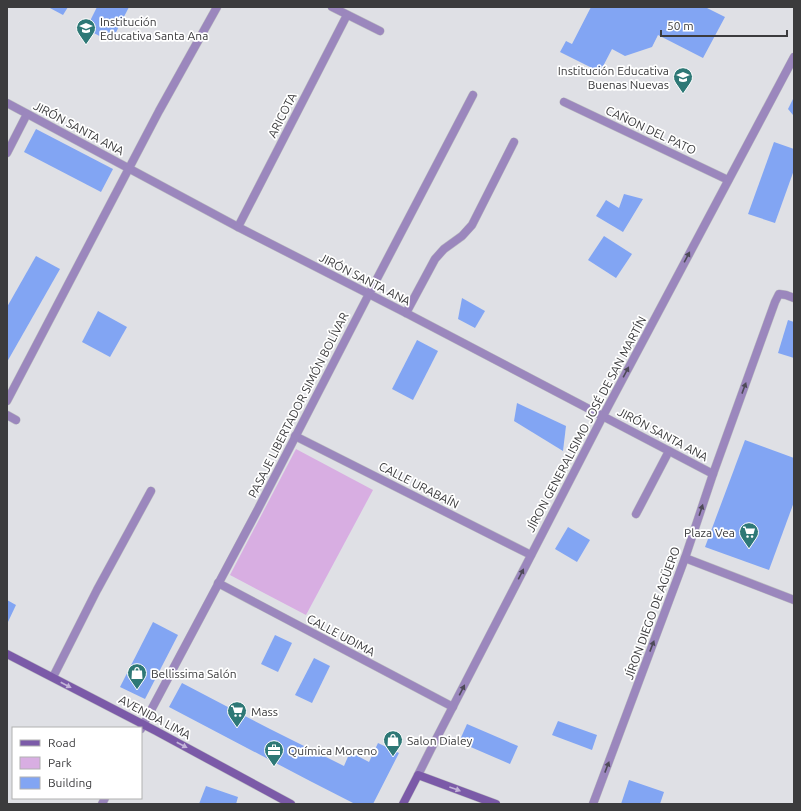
<svg xmlns="http://www.w3.org/2000/svg" width="801" height="811" viewBox="0 0 801 811" font-family="Ubuntu,sans-serif">
	<rect width="100%" height="100%" fill="#dfe0e5"/>
	<path fill="#d8aee2" d="M296,449L373,490L306,615L230,575Z"/>
	<g fill="#82a5f3">
		<path d="M48,7H68L63,15Z"/>
		<path d="M97,7H129L111,42L86,29Z"/>
		<path d="M591,7H705L725,17L703,58L658,35L652,47L625,56L612,49L600,72L560,52L566,41L572,44Z"/>
		<path d="M794,97V114L793,115L788,109Z"/>
		<path d="M36,129L113,169L101,192L24,152Z"/>
		<path d="M774,142L794,149V170L775,223L748,214Z"/>
		<path d="M624,194L643,199L623,232L596,216L606,200L619,208Z"/>
		<path d="M604,236L632,254L616,278L588,260Z"/>
		<path d="M36,256L60,269L7,362V307Z"/>
		<path d="M462,298L485,311L475,328L458,319Z"/>
		<path d="M98,311L127,327L110,357L82,342Z"/>
		<path d="M788,320L794,322V358L778,353Z"/>
		<path d="M417,340L438,351L413,400L392,389Z"/>
		<path d="M517,403L566,426L563,451L514,421Z"/>
		<path d="M745,440L794,458V502L769,570L705,547Z"/>
		<path d="M568,527L590,540L577,562L555,549Z"/>
		<path d="M7,600L16,605L7,624Z"/>
		<path d="M153,622L178,635L145,699L120,687Z"/>
		<path d="M275,635L292,643L278,672L261,664Z"/>
		<path d="M314,658L330,666L312,703L295,695Z"/>
		<path d="M182,683L270,729L344,766L350,752L369,762L378,743L399,753L373,804H355L310,781L169,707Z"/>
		<path d="M558,721L597,735L592,750L552,735Z"/>
		<path d="M467,724L518,746L510,764L459,742Z"/>
		<path d="M629,780L664,792L660,804H621Z"/>
		<path d="M206,786L238,797L236,804H199Z"/>
	</g>
	<g fill="none" stroke-linecap="round" stroke-linejoin="round">
		<defs>
			<g id="lane">
				<path d="M406,313L435,259L444,249L462,236L472,225L514,142"/>
				<path d="M7,415L16,420"/>
				<path d="M636,514L669,451"/>
				<path d="M53,677L97,590L151,491"/>
			</g>
			<g id="street">
				<path d="M332,7L380,31"/>
				<path d="M564,102L728,180"/>
				<path d="M7,103L238,227L406,313L713,474"/>
				<path d="M7,153L27,114"/>
				<path d="M238,227L347,15"/>
				<path d="M7,401L159,111L217,7"/>
				<path d="M295,436L531,555"/>
				<path d="M685,558L794,600"/>
				<path d="M218,583L453,707"/>
				<path d="M141,729L257,511L369,294L473,95"/>
				<path d="M418,775L431,749L603,416L794,57"/>
				<path d="M102,804L105,798"/>
				<path d="M593,804L685,558L713,474L775,302L779,294L786,295L794,298"/>
			</g>
			<g id="secondary">
				<path d="M7,654L156,731L291,804"/>
				<path d="M403,804L418,775L496,804"/>
			</g>
		</defs>
		<use href="#lane" stroke="#bbbcc0" stroke-width="9"/>
		<use href="#street" stroke="#bbbcc0" stroke-width="9"/>
		<use href="#secondary" stroke="#bbbcc0" stroke-width="9"/>
		<use href="#lane" stroke="#9b87bd" stroke-width="8"/>
		<use href="#street" stroke="#9b87bd" stroke-width="8"/>
		<use href="#secondary" stroke="#7b5aa8" stroke-width="8"/>
	</g>
	<defs><path id="oneway-solid" d="M-6-.8H1V-3.2L6.5 0L1 3.2V.8H-6Z"/></defs>
	<g fill="#4e4a57">
		<use href="#oneway-solid" transform="translate(687 257) rotate(-62)"/>
		<use href="#oneway-solid" transform="translate(626 372) rotate(-62)"/>
		<use href="#oneway-solid" transform="translate(744 388) rotate(-70)"/>
		<use href="#oneway-solid" transform="translate(701 510) rotate(-72)"/>
		<use href="#oneway-solid" transform="translate(521 574) rotate(-63)"/>
		<use href="#oneway-solid" transform="translate(652 646) rotate(-69)"/>
		<use href="#oneway-solid" transform="translate(462 690) rotate(-63)"/>
		<use href="#oneway-solid" transform="translate(607 767) rotate(-69)"/>
	</g>
	<g fill="#c4b5d8">
		<use href="#oneway-solid" transform="translate(66 685) rotate(28)"/>
		<use href="#oneway-solid" transform="translate(182 745) rotate(28)"/>
		<use href="#oneway-solid" transform="translate(455 789) rotate(20)"/>
	</g>
	<defs>
		<symbol id="school-pin" viewBox="-11 -11 22 30"><path d="M0 17L-7.5 6A9.5 9.5 0 1 1 7.5 6Z" fill="#2e7876" stroke="#fff"/><path d="M0-5L7-2L0 1L-7-2ZM-4 1L0 2.5L4 1V4Q0 6-4 4Z" fill="#fff"/></symbol>
		<symbol id="supermarket-pin" viewBox="-11 -11 22 30"><path d="M0 17L-7.5 6A9.5 9.5 0 1 1 7.5 6Z" fill="#2e7876" stroke="#fff"/><path d="M-6-5.5h2.5l.6 2H6L4.5 2H-2.5L-4.4-4H-6ZM-1.5 3.2a1.3 1.3 0 1 0 .1 0ZM3 3.2a1.3 1.3 0 1 0 .1 0Z" fill="#fff"/></symbol>
		<symbol id="shop-pin" viewBox="-11 -11 22 30"><path d="M0 17L-7.5 6A9.5 9.5 0 1 1 7.5 6Z" fill="#2e7876" stroke="#fff"/><path d="M-5-2.5h2.3a2.7 3.5 0 0 1 5.4 0H5L5.5 6h-11ZM-1.5-2.5h3a1.5 2.3 0 0 0-3 0Z" fill="#fff"/></symbol>
		<symbol id="office-pin" viewBox="-11 -11 22 30"><path d="M0 17L-7.5 6A9.5 9.5 0 1 1 7.5 6Z" fill="#2e7876" stroke="#fff"/><path d="M-6-3h4V-5.5h4V-3h4V5H-6ZM-1-4.5V-3h2v-1.5ZM-6 0V1H6V0Z" fill="#fff"/></symbol>
	</defs>
	<g fill-rule="evenodd">
		<use href="#school-pin" x="75" y="17" width="22" height="30"/>
		<use href="#school-pin" x="672" y="66" width="22" height="30"/>
		<use href="#supermarket-pin" x="738" y="521" width="22" height="30"/>
		<use href="#shop-pin" x="126" y="662" width="22" height="30"/>
		<use href="#supermarket-pin" x="226" y="700" width="22" height="30"/>
		<use href="#shop-pin" x="382" y="729" width="22" height="30"/>
		<use href="#office-pin" x="263" y="739" width="22" height="30"/>
	</g>
	<g text-anchor="middle" dominant-baseline="central" stroke-width="3.5" stroke-linejoin="round" paint-order="stroke">
		<g font-size="12" fill="#3b3b3d" stroke="#fff" text-anchor="start">
			<text x="100" y="21">Institución<tspan x="100" dy="14">Educativa Santa Ana</tspan></text>
			<text x="669" y="70" text-anchor="end">Institución Educativa<tspan x="669" dy="14">Buenas Nuevas</tspan></text>
			<text x="735" y="532" text-anchor="end">Plaza Vea</text>
			<text x="151" y="673">Bellissima Salón</text>
			<text x="251" y="711">Mass</text>
			<text x="407" y="740">Salon Dialey</text>
			<text x="288" y="750">Química Moreno</text>
		</g>
		<g font-size="12" fill="#3b3b3d" stroke="#fff">
			<text transform="translate(282 115) rotate(-63)">ARICOTA</text>
			<text transform="translate(79 128) rotate(28)">JIRÓN SANTA ANA</text>
			<text transform="translate(651 130) rotate(25)">CAÑON DEL PATO</text>
			<text transform="translate(365 279) rotate(27)">JIRÓN SANTA ANA</text>
			<text transform="translate(298 405) rotate(-63)">PASAJE LIBERTADOR SIMÓN BOLÍVAR</text>
			<text transform="translate(586 424) rotate(-62)">JÍRON GENERALISIMO JOSÉ DE SAN MARTÍN</text>
			<text transform="translate(663 434) rotate(28)">JIRÓN SANTA ANA</text>
			<text transform="translate(419 485) rotate(27)">CALLE URABAÍN</text>
			<text transform="translate(652 613) rotate(-70)">JÍRON DIEGO DE AGÜERO</text>
			<text transform="translate(341 635) rotate(28)">CALLE UDIMA</text>
			<text transform="translate(155 717) rotate(28)">AVENIDA LIMA</text>
		</g>
	</g>
	<rect width="801" height="811" fill="none" stroke="#3b3b3d" stroke-width="16"/>
	<rect x="12" y="727" width="130" height="72" fill="#ffffff" stroke="#b1b1b1"/>
	<rect x="20" y="740" width="20" height="6" fill="#7b5aa8" stroke="#b1b1b1"/>
	<text x="48" y="747" font-size="12" fill="#3b3b3d">Road</text>
	<rect x="20" y="757" width="20" height="12" fill="#d8aee2" stroke="#b1b1b1"/>
	<text x="48" y="767" font-size="12" fill="#3b3b3d">Park</text>
	<rect x="20" y="777" width="20" height="12" fill="#82a5f3" stroke="#b1b1b1"/>
	<text x="48" y="787" font-size="12" fill="#3b3b3d">Building</text>
	<path d="M661 30v6h126v-6" fill="none" stroke="#3b3b3d" stroke-width="2"/>
	<text x="667" y="30" font-size="12" fill="#3b3b3d" stroke="#ffffff" stroke-width="3" paint-order="stroke">50 m</text>
</svg>
